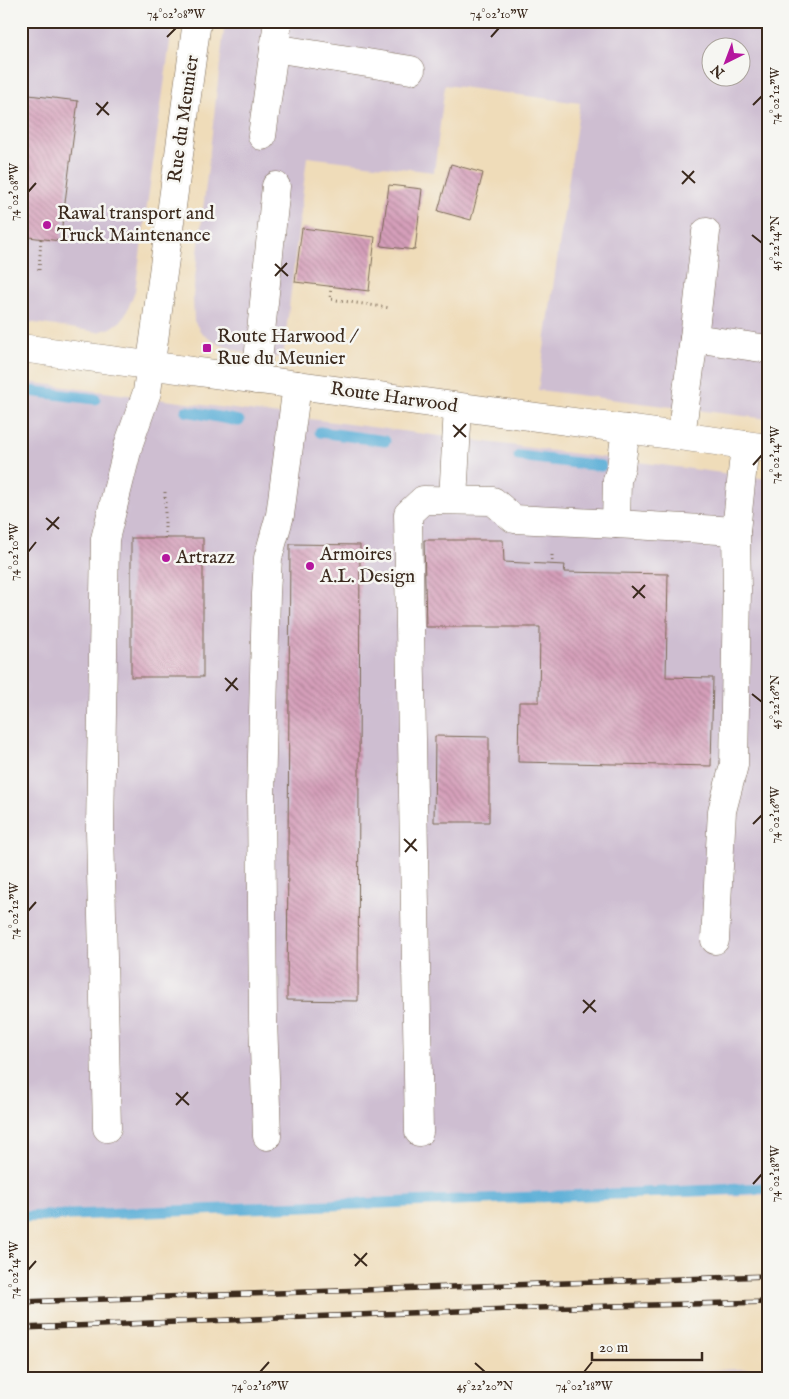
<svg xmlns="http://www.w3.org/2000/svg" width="789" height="1399" viewBox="0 0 789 1399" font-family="'IM FELL English',serif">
	<defs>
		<pattern id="building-back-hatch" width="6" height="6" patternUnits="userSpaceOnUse" patternTransform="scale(1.25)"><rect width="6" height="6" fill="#d59fba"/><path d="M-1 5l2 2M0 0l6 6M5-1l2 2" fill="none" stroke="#ae8297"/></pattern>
	</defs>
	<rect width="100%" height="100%" fill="#f6f6f2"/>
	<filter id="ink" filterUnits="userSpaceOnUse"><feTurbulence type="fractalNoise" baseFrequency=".02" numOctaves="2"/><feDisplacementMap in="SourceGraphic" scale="10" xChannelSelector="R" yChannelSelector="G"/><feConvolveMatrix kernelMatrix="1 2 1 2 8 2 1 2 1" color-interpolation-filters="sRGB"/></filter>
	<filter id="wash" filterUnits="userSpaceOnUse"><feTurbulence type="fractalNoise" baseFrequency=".0096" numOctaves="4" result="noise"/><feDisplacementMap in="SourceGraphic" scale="20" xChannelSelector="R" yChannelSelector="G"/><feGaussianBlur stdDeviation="1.12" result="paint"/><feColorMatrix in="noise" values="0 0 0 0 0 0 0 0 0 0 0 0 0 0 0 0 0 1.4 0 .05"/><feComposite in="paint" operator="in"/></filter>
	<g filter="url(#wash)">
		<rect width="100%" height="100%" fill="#efdcb9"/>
		<g fill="#cebed1" fill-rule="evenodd">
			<path d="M21,21H173L135,291L127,311L121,321L111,328L98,332L21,321Z"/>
			<path d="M225,21H768V419L538,390L580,103L445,85L434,172L307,157L283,358L248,354L218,344L202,334L194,321L193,296ZM712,48H742V78H712Z"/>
			<path d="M21,381L768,479V1195L419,1202L21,1214Z"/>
			<path d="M768,1368V1378H484Z"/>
		</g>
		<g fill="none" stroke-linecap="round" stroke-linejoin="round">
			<g stroke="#5bafd7" stroke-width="11">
				<path d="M21,390L95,399"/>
				<path d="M186,411L239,421"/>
				<path d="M320,432L385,441"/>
				<path d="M519,456L601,466"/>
				<path d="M21,1217L768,1188"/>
			</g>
		</g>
		<g id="blocks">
			<g fill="url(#building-back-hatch)">
				<path d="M21,94L78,101L60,241L21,236Z"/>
				<path d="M451,164L483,173L471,220L438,211Z"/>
				<path d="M389,185L422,189L415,250L381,246Z"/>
				<path d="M302,228L375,237L369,291L295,282Z"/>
				<rect x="131" y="538" width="72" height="139"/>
				<path d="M424,540H503L504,562L565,565L564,572L668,574L666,677L713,678L711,766L518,762L519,702H539L540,627H426Z"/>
				<path d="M290,544L360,545L358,1001L287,1000Z"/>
				<path d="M435,736L489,737V822H434Z"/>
			</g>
		</g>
	</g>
	<g filter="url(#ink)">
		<use href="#blocks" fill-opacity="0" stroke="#7a6854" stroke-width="1"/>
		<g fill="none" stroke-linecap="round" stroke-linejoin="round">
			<defs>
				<g id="minor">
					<path d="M274,48L411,70"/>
					<path d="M262,136L278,21"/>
					<path d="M694,338L706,232"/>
					<path d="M256,380L276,186"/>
					<path d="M626,429L621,467L617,480L616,524L736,531L745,445"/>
					<path d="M681,436L694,338L768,349"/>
					<path d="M453,500L458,407"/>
					<path d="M715,940L722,811L734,765L737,590L736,531"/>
					<path d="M107,1128L100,830L105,539L129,443L147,392L197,21"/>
					<path d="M419,1132L408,514L423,500L493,501L514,519L616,524"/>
					<path d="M267,1136L263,1019L261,796L266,594L268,558L280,515L297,385"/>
				</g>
				<path id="major" d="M21,348L768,448"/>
			</defs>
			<use href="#minor" stroke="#7a6854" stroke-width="29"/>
			<use href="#major" stroke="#7a6854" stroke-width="29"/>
			<g stroke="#7a6854" stroke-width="3" stroke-dasharray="1 4" stroke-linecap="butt">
				<path d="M39,270L41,239"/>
				<path d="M331,286L330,299L390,308"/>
				<path d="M165,538V492"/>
				<path d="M552,555V564"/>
			</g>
			<use href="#minor" stroke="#fff" stroke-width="28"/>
			<use href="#major" stroke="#fff" stroke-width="28"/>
			<defs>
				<g id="rail">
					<path d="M21,1302L768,1276"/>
					<path d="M21,1328L537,1308L768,1302"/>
				</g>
			</defs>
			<use href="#rail" stroke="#3b2a1e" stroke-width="5.5"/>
			<use href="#rail" stroke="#f6f6f2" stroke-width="4" stroke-dasharray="11" stroke-linecap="butt"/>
		</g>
	</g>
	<path fill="none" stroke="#3b2a1e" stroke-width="2" d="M167,37L176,28M491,37L499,28M96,103L109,115M753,105L762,96M97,115L108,102M682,171L695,183M682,184L694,171M28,192L36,183M752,235L762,243M275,264L288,276M275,276L287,263M453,425L466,437M454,437L466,424M753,465L762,455M46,518L59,529M47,530L59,517M28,552L36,542M632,586L645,598M633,598L645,585M225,678L238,690M226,691L237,678M752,694L762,702M753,824L762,815M404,839L417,851M405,852L416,839M28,911L36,902M583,1000L596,1012M583,1013L595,1000M176,1093L189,1105M176,1105L188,1092M753,1184L762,1174M354,1254L367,1266M355,1266L367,1253M28,1270L36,1261M475,1363L485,1372M260,1372L269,1362M584,1372L592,1362"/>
	<g fill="#b5179e" stroke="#f6f6f2" stroke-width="2">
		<circle cx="47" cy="225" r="5"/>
		<rect x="202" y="343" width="10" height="10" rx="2.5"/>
		<circle cx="166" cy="558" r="5"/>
		<circle cx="310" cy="566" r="5"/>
	</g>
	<g text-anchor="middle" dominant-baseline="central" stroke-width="5" stroke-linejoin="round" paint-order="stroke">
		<g font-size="19" fill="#3b2a1e" stroke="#f6f6f2">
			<text transform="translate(184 119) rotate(-82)">Rue du Meunier</text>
			<text transform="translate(394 398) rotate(8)">Route Harwood</text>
		</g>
		<g font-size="19" fill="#3b2a1e" stroke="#f6f6f2" text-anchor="start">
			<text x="57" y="214">Rawal transport and<tspan x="57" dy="22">Truck Maintenance</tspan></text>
			<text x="217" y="337">Route Harwood /<tspan x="217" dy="22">Rue du Meunier</tspan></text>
			<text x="320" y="555">Armoires<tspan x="320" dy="22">A.L. Design</tspan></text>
			<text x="176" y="558">Artrazz</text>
		</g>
	</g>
	<rect width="789" height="1399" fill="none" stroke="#f6f6f2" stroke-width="55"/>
	<g transform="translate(726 62) rotate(222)"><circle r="24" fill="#f6f6f2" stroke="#aba49d"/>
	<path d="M0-4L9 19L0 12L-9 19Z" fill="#b5179e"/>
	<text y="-8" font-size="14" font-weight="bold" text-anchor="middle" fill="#3b2a1e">N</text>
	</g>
	<path d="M592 1352v8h110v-8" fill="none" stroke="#3b2a1e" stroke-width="2.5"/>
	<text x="599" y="1352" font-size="15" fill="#3b2a1e" stroke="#f6f6f2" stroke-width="4" paint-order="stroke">20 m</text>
	<rect x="28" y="28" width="734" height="1344" fill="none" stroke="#3b2a1e" stroke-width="2"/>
	<g font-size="12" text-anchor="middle" fill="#3b2a1e">
		<text x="176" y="18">74°02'08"W</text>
		<text x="499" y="18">74°02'10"W</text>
		<text transform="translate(775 96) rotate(-90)" y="4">74°02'12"W</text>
		<text transform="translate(14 192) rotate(-90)" y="4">74°02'08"W</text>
		<text transform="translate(775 243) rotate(-90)" y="4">45°22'14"N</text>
		<text transform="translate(775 455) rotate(-90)" y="4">74°02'14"W</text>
		<text transform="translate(14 552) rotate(-90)" y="4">74°02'10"W</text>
		<text transform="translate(775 702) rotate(-90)" y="4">45°22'16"N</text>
		<text transform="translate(775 815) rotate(-90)" y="4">74°02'16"W</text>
		<text transform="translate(14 911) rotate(-90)" y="4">74°02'12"W</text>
		<text transform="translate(775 1174) rotate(-90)" y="4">74°02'18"W</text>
		<text transform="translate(14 1270) rotate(-90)" y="4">74°02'14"W</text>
		<text x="260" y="1390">74°02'16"W</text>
		<text x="485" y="1390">45°22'20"N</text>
		<text x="584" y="1390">74°02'18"W</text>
	</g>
</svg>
